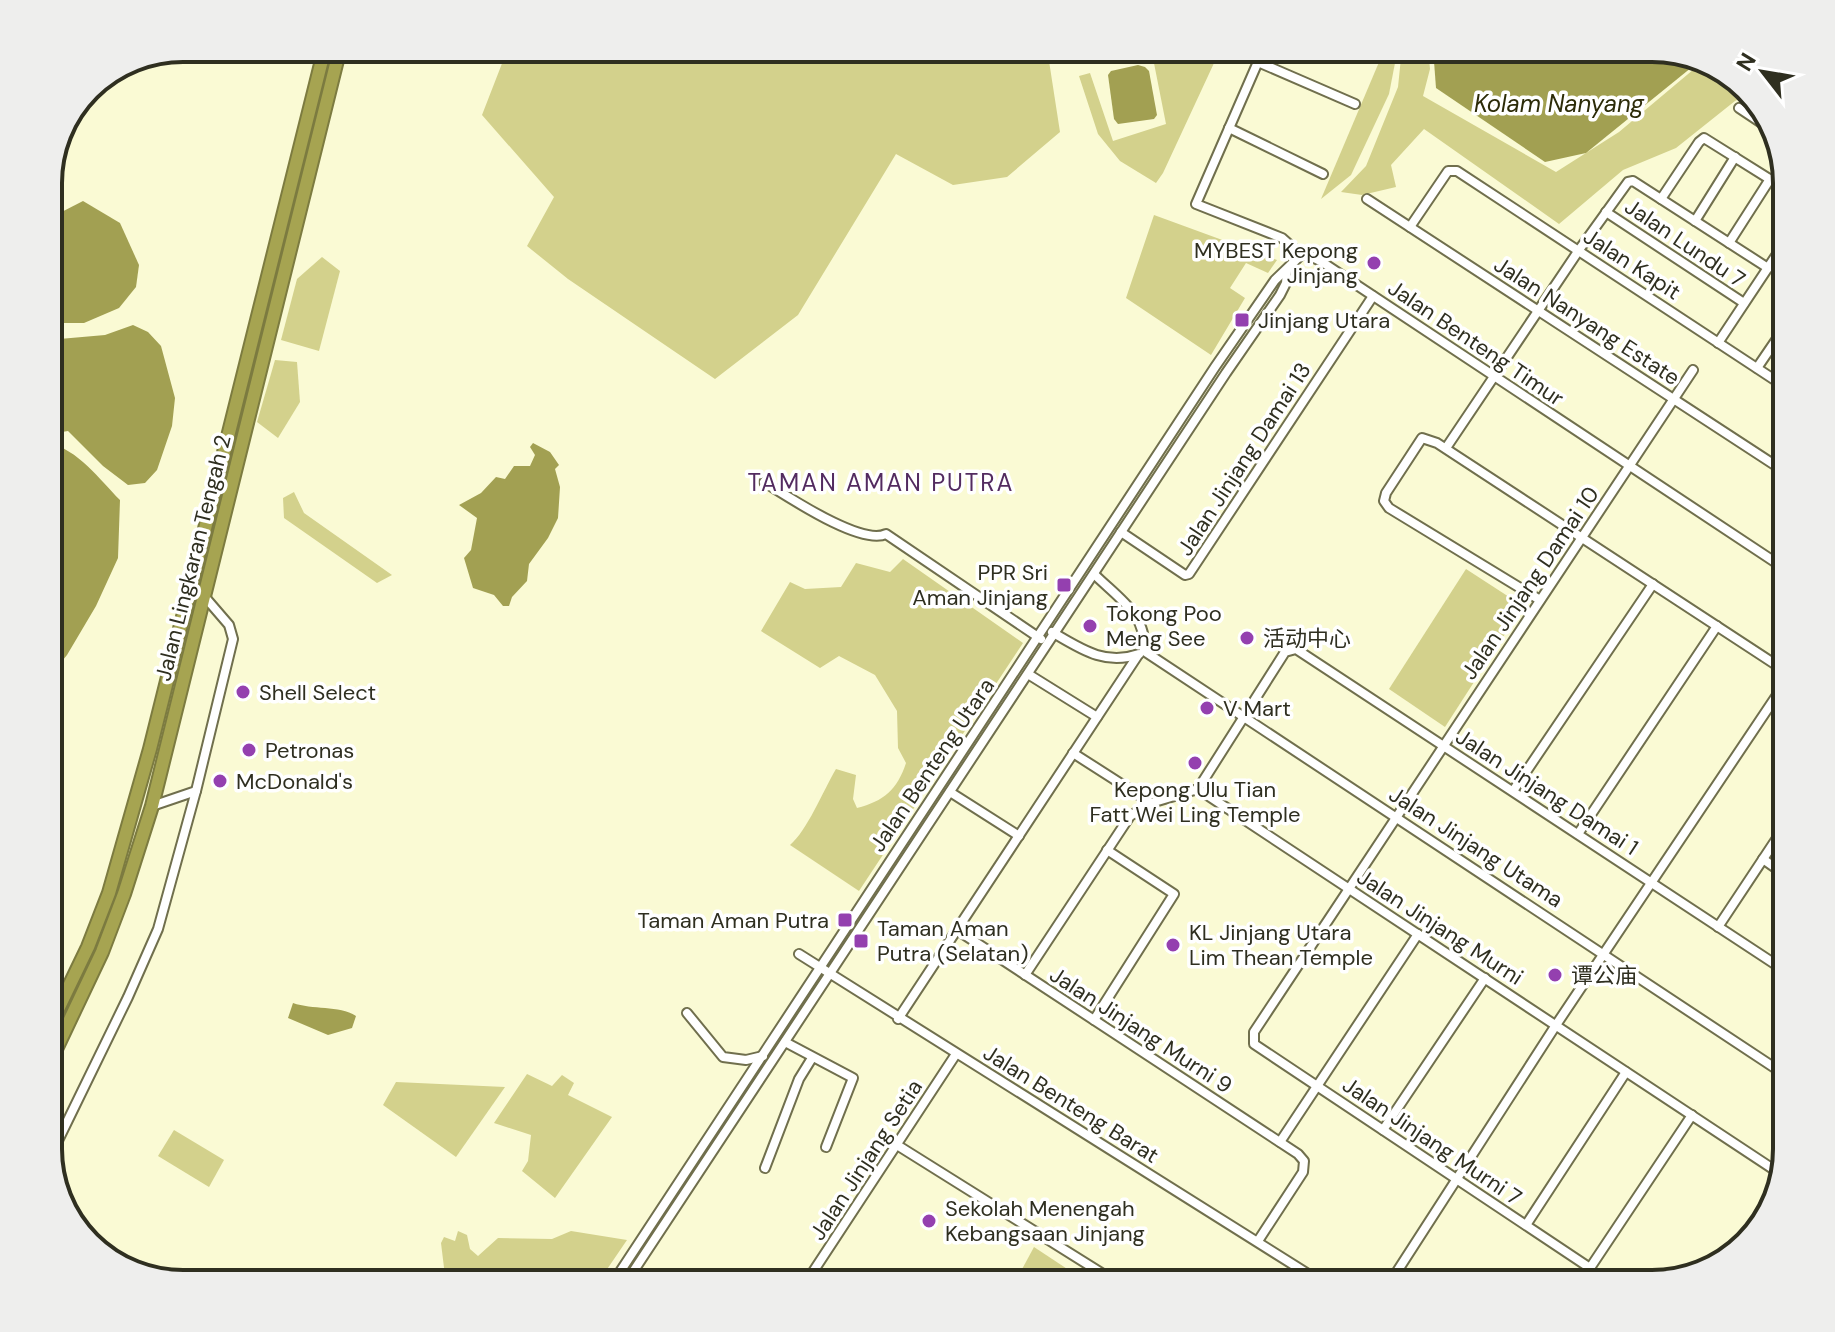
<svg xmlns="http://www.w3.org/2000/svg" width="1835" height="1332" viewBox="0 0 1835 1332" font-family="'DM Sans','Noto Sans SC',sans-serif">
	<rect width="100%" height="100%" fill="#fafad4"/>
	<g fill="#d3d18c">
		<path d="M508,48H1047L1060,132L1007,177L953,185L896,154L798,315L715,379L568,279L527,246L554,197L482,115Z"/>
		<path d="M1151,48H1221L1163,173L1156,183L1120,161L1098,134L1079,76L1090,73L1113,141L1166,124Z"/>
		<path d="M1385,48H1395V63L1389,94L1351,175L1321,199Z"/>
		<path d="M1402,48H1428L1430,69L1423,96L1556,172L1619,132L1700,64L1734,76L1749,94L1735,101L1676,148L1623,170L1559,224L1424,129L1391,165L1396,187L1362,195L1341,192L1366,166L1398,87Z"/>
		<path d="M1154,215L1277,260L1268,273L1246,263L1230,288L1245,298L1211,355L1126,298Z"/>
		<path d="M322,257L340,271L319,351L281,340L297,279Z"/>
		<path d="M275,360L297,362L300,402L278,438L257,422Z"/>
		<path d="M294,492L304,513L392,575L377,583L284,518L283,498Z"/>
		<path d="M903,559L1023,643L859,891L790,845C807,831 823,791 836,769L856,775L853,799L857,808C884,801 897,790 906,763L898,748L897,711L875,675L839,656L820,668L761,631L790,582L805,589L841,587L856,563L890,572Z"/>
		<path d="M1466,569L1523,606L1445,727L1389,689Z"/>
		<path d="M527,1074L552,1086L562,1075L574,1083L568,1095L612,1117L555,1198L522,1171L528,1161L531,1135L494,1123Z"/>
		<path d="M396,1082L505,1087L456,1157L383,1105Z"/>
		<path d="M174,1130L224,1160L209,1187L158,1156Z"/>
		<path d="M458,1231L467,1235L470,1249L478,1256L498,1238L552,1239L571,1231L627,1240L597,1284H446L441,1243L444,1237L455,1241Z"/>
		<path d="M1034,1247L1090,1284H1014Z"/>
	</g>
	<g fill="#a2a052">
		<path d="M1097,48H1143L1139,55C1124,58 1101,69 1097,48Z"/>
		<path d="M1433,48H1653L1697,63L1586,153L1545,162L1436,88Z"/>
		<path d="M1138,65L1145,67L1149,71L1157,115L1154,119L1118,124L1114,119L1108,75L1111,71Z"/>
		<path d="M83,201L120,223L139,265L136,287L119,308L84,323H48V219Z"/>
		<path d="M133,325L148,332L161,346L175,398L172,426L157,470L145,483L128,485L103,466L68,431L62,432L55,423L48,426V340L105,335Z"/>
		<path d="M48,443C78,449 100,480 120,500L118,558L96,606L67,655L48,678Z"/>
		<path d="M533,443L550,452L559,465L555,469L560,487L558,518L548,538L529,564L527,581L512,597L509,606H503L494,595L473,588L464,558L471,550L477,518L459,505L481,493L496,477L505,479L514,466H530L535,455L530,447Z"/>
		<path d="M293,1003C312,1010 339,1005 356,1016L352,1028L328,1035L288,1018Z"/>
	</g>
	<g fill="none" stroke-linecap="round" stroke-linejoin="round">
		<defs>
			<g id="minor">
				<path d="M1264,48L1196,204L1282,238L1301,255"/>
				<path d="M1258,62L1355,104"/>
				<path d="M1739,108L1775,132"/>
				<path d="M1229,128L1323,174"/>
				<path d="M1367,199L1787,473"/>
				<path d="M1661,199L1699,142L1704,138L1787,190"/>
				<path d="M1606,212L1744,303"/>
				<path d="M1695,221L1735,157"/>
				<path d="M1410,227L1448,171H1457L1787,388"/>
				<path d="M1729,243L1770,179"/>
				<path d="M1301,255H1308L1322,262L1787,570"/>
				<path d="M1718,343L1787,239"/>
				<path d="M1757,368L1787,324"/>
				<path d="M1446,448L1579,250L1628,182L1633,181L1768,268"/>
				<path d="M764,482C787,496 861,546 886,534L1041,639"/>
				<path d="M1121,532L1185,575L1189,574L1373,296"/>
				<path d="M1094,574C1117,597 1148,615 1144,651"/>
				<path d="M1540,600L1389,508L1384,501L1386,493L1422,438L1437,443L1787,672"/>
				<path d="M1052,632C1081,649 1105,666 1139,654"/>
				<path d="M1144,651L1787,1076"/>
				<path d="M1028,674L1097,717"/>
				<path d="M1073,753L1151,803L1198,789L1779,1173"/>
				<path d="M1198,789L1285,652L1296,649L1787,972"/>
				<path d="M1513,791L1653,584"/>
				<path d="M950,792L1019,836"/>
				<path d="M152,806L196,791L233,639L229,625L204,596"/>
				<path d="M1578,834L1717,626"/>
				<path d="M1763,859L1787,876"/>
				<path d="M1718,927L1787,823"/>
				<path d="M957,930L1298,1154L1304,1161L1303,1172L1258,1241"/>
				<path d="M799,954L1324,1284"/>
				<path d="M1025,975L1130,816L1151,803"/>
				<path d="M687,1013L723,1057L746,1060L763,1056"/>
				<path d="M898,1019L1138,655"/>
				<path d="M1094,1020L1174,894L1107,850"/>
				<path d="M785,1042L853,1078L826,1147"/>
				<path d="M1692,1115L1590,1268L1254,1044V1032L1693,370"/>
				<path d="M1383,1130L1485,978"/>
				<path d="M1280,1142L1418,934"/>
				<path d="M897,1145L1119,1284"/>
				<path d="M49,1159L128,997L158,929L196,791"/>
				<path d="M765,1168L799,1079L812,1058"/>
				<path d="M1526,1225L1626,1072"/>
				<path d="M612,1284L1215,367L1275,280L1301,255"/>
				<path d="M625,1284L1226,373L1280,295L1286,283L1287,271"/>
				<path d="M805,1284L956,1054"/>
				<path d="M1389,1284L1556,1025L1787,680"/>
			</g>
			<g id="highway">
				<path d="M48,1030L88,947L109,893L150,749L325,48"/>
				<path d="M48,1066L102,952L124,894L152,806L340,48"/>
			</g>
		</defs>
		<use href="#minor" stroke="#706f4d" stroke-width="12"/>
		<use href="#highway" stroke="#7c7b40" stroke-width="16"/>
		<use href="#minor" stroke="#fff" stroke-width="8"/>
		<use href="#highway" stroke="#a6a451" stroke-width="12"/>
	</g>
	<g fill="#9440af" stroke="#fff" stroke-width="3">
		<circle cx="1374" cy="263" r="8"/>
		<rect x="1234" y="312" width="16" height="16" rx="4"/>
		<rect x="1056" y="577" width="16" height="16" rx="4"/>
		<circle cx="1090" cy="626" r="8"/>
		<circle cx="1247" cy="638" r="8"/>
		<circle cx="243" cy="692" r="8"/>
		<circle cx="1207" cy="708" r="8"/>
		<circle cx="249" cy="750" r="8"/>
		<circle cx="1195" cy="763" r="8"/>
		<circle cx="220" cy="781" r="8"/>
		<rect x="837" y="912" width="16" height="16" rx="4"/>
		<rect x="853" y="933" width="16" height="16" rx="4"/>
		<circle cx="1173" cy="945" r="8"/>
		<circle cx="1555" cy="975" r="8"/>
		<circle cx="929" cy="1221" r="8"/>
	</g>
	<g text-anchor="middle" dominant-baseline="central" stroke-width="7" stroke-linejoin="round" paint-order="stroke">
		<g font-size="22" fill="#2f2f20" stroke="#fff">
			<text transform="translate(1685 243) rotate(34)">Jalan Lundu 7</text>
			<text transform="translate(1632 264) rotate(33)">Jalan Kapit</text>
			<text transform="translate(1587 321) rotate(33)">Jalan Nanyang Estate</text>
			<text transform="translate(1476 343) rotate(34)">Jalan Benteng Timur</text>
			<text transform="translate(1244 459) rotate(-57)">Jalan Jinjang Damai 13</text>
			<text transform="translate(193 558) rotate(-76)">Jalan Lingkaran Tengah 2</text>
			<text transform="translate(1530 583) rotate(-56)">Jalan Jinjang Damai 10</text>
			<text transform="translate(932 765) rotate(-56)">Jalan Benteng Utara</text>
			<text transform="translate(1547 792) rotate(33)">Jalan Jinjang Damai 1</text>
			<text transform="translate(1476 847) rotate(33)">Jalan Jinjang Utama</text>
			<text transform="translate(1440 927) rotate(33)">Jalan Jinjang Murni</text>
			<text transform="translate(1141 1030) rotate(33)">Jalan Jinjang Murni 9</text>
			<text transform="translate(1071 1104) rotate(32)">Jalan Benteng Barat</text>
			<text transform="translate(1432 1141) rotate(34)">Jalan Jinjang Murni 7</text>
			<text transform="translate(866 1160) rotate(-57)">Jalan Jinjang Setia</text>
		</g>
		<g font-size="22" fill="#2f2f20" stroke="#fff" text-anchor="start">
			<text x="1358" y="250" text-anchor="end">MYBEST Kepong<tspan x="1358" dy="25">Jinjang</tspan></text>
			<text x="1258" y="320">Jinjang Utara</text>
			<text x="1048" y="572" text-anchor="end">PPR Sri<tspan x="1048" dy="25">Aman Jinjang</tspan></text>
			<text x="1106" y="613">Tokong Poo<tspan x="1106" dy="25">Meng See</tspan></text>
			<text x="1263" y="638">活动中心</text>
			<text x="259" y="692">Shell Select</text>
			<text x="1223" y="708">V Mart</text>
			<text x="265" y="750">Petronas</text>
			<text x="236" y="781">McDonald's</text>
			<text x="1195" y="789" text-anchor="middle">Kepong Ulu Tian<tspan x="1195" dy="25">Fatt Wei Ling Temple</tspan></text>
			<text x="829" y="920" text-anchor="end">Taman Aman Putra</text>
			<text x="877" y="928">Taman Aman<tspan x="877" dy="25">Putra (Selatan)</tspan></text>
			<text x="1189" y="932">KL Jinjang Utara<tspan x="1189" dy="25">Lim Thean Temple</tspan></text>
			<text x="1571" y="975">谭公庙</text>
			<text x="945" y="1208">Sekolah Menengah<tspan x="945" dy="25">Kebangsaan Jinjang</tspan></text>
		</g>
		<g font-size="24" font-style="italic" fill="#2c2b08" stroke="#fff">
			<text x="1559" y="103">Kolam Nanyang</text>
		</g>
		<g font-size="24" letter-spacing="2" fill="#532b60" stroke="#fff">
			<text x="881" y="482">TAMAN AMAN PUTRA</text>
		</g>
	</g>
	<path d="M0 0H1835V1332H0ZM183 62H1652A121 121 0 0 1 1773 183V1149A121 121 0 0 1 1652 1270H183A121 121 0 0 1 62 1149V183A121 121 0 0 1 183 62Z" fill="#eeeeed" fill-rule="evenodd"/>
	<path fill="none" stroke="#2f2f20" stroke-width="4" d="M183 62H1652A121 121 0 0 1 1773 183V1149A121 121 0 0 1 1652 1270H183A121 121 0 0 1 62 1149V183A121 121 0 0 1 183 62Z"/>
	<g transform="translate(1763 72) rotate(301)" stroke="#ffffff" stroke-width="6" paint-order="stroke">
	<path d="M0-6L14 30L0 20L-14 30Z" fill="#2f2f20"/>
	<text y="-12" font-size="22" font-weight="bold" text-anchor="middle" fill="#2f2f20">N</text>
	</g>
</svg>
